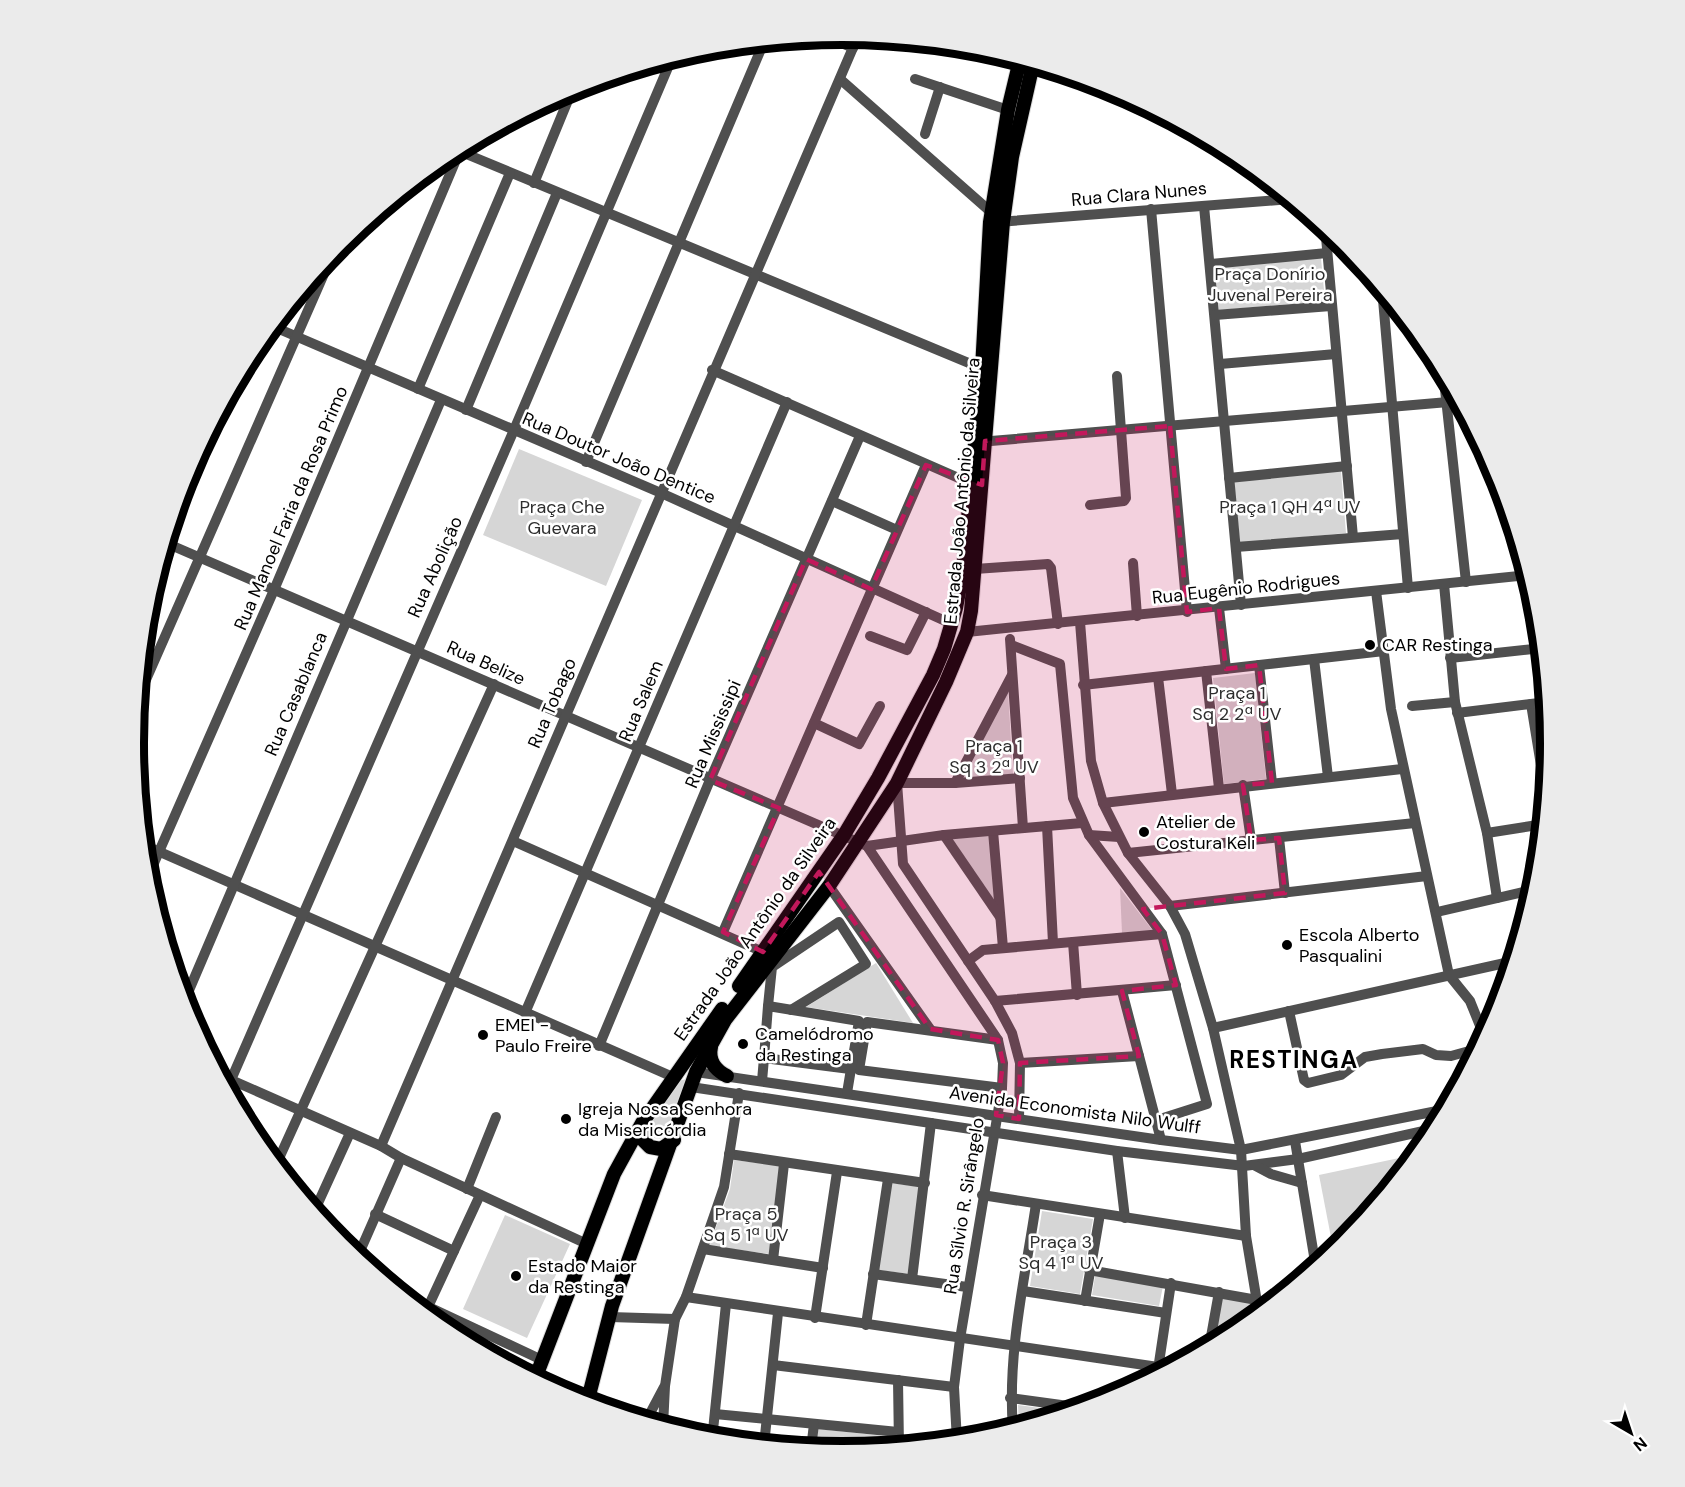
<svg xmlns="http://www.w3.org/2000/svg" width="1685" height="1487" viewBox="0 0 1685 1487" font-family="'DM Sans',sans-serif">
	<rect width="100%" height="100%" fill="#fff"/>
	<g fill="#d6d6d6">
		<path d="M1321,258L1325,301L1219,310L1215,267Z"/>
		<path d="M519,449L642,500L606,586L483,535Z"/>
		<path d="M1341,471L1346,533L1240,543L1234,482Z"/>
		<path d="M1255,673L1266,779L1224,784L1213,678Z"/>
		<path d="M1008,691L1013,774L962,777Z"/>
		<path d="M989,835L996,904L952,839Z"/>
		<path d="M1120,888L1153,931L1122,933Z"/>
		<path d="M876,963L913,1023L806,1007Z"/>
		<path d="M686,1079L667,1133L660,1139L654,1138L648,1131L649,1125L676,1082Z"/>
		<path d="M1418,1154L1344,1245L1334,1253L1319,1175Z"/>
		<path d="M734,1160L781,1166L769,1254L709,1246L730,1189Z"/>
		<path d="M891,1183L921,1187L910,1274L878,1270Z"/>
		<path d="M1042,1211L1093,1219L1080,1294L1030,1286Z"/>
		<path d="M505,1215L570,1244L527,1338L463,1309Z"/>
		<path d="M1095,1276L1163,1286L1159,1306L1092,1295Z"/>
		<path d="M1222,1298L1254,1304L1256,1317L1236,1333L1214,1345Z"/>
		<path d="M1018,1405L1070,1412L1019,1427Z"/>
		<path d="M818,1429L894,1437L895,1447L843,1452L816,1450Z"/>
	</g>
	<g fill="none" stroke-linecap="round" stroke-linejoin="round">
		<defs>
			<g id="major">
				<path d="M739,986L844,835L878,778L933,675L944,649L956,608L963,570L982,369L990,222L1008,110L1020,60"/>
				<path d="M711,1047C708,1061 715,1070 727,1076"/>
				<path d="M642,1125V1139L650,1147L661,1149L674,1140"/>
				<path d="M535,1379L614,1174L642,1123L722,1009"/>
				<path d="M587,1403L612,1306L696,1072L725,1020L829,886L897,783L946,682L967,632L971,611L1003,222L1012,157L1033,64"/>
			</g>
		</defs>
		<use href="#major" stroke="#dbdbdb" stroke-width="16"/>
		<g stroke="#4f4f4f" stroke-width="10">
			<path d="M825,36L853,48"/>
			<path d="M877,38L900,45"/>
			<path d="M840,79L992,213"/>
			<path d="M915,79L1008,110"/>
			<path d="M925,134L940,87"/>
			<path d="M459,151L988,371"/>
			<path d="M534,183L573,88"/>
			<path d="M1204,206L1241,605"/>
			<path d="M1151,209L1187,612"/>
			<path d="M998,222L1291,199"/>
			<path d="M1325,226L1353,537"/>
			<path d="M1211,264L1327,253"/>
			<path d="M1382,288L1408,588"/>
			<path d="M1215,315L1331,306"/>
			<path d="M272,326L661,493L952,624"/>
			<path d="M1220,364L1336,354"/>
			<path d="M712,370L970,483"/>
			<path d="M1443,371L1466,582"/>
			<path d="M418,389L510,173"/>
			<path d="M466,410L557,193"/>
			<path d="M979,442L1460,401"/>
			<path d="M586,462L764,42"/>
			<path d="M1229,478L1347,466"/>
			<path d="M832,501L897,530"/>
			<path d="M1090,505L1124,501L1126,498L1117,376"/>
			<path d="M166,543L867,846L998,1040L1003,1063L1002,1088L960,1339L954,1387L957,1441"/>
			<path d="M1236,547L1403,534"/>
			<path d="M1133,563L1137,616"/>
			<path d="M975,569L1048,564L1051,568L1058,624"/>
			<path d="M1444,584L1455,702L1487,833L1497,898"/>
			<path d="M1376,591L1391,709L1449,975L1470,1001L1485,1038"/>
			<path d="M1219,608L1226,669"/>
			<path d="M1080,622L1091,761L1103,803L1128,853L1170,906L1185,934L1213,1028L1241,1150L1246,1236L1259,1314"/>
			<path d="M967,632L1529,575"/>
			<path d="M870,636L907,650L926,612"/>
			<path d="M1010,639L1023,828"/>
			<path d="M1011,645L1060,664L1073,798L1089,835L1162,934L1207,1104L1157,1120"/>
			<path d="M1450,658L1542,648"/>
			<path d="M1314,659L1328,777"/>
			<path d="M1259,665L1272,783"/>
			<path d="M1206,671L1219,788"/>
			<path d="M1158,677L1172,794"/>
			<path d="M1083,685L1384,651"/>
			<path d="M138,698L334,251"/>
			<path d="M1531,704L1546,796"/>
			<path d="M1412,706L1455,702"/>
			<path d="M1457,713L1547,702"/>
			<path d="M814,723L859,744L880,706"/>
			<path d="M955,783L1012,675"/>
			<path d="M1243,785L1251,840"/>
			<path d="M1103,803L1402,769"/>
			<path d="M1047,826L1053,943"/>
			<path d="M993,831L1003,948"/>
			<path d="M1487,833L1544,824"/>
			<path d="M944,835L1000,917"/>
			<path d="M1089,835L1119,837"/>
			<path d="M1279,838L1285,893"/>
			<path d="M513,841L763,952"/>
			<path d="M144,845L673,1077"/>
			<path d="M867,846L944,835L1082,823"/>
			<path d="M1128,853L1415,823"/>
			<path d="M147,879L274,590L461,148"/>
			<path d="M829,886L930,1029"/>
			<path d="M1170,906L1427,876"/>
			<path d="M1437,912L1536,889"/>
			<path d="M723,932L926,465"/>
			<path d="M1073,942L1077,995"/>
			<path d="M968,961L983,950L1162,934"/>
			<path d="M1122,991L1161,1140"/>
			<path d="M995,1001L1176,985"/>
			<path d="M184,1002L441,400"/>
			<path d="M768,1006L772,967L839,922L866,964L791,1010"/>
			<path d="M1289,1011L1304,1080L1308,1083L1341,1075L1365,1057L1382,1054L1423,1049L1436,1055L1451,1056L1480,1048"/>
			<path d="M525,1013L787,402"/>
			<path d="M1213,1028L1514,961"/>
			<path d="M998,1040L867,1022L859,1070L1002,1088"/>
			<path d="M599,1046L710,780L860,436"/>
			<path d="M1020,1063L1139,1056"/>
			<path d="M696,1072L1161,1140L1241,1150L1447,1109"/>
			<path d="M220,1075L381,1146L401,1158L587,1244"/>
			<path d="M762,1081L764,1058"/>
			<path d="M691,1087L1117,1151L1244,1166L1298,1159L1437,1128"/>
			<path d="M227,1089L514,430L672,58"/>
			<path d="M847,1093L859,1021L768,1006L764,1058L850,1069"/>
			<path d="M1019,1119L1020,1063L1012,1033L995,1001L903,864L897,783H955L1020,778"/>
			<path d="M1295,1141L1316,1268"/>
			<path d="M381,1146L858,36"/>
			<path d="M1117,1151L1125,1218"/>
			<path d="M729,1154L925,1183"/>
			<path d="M276,1165L494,684"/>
			<path d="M1254,1165L1271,1174L1302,1183"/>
			<path d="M467,1189L496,1117"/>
			<path d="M982,1195L1246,1236"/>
			<path d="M314,1212L350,1133"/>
			<path d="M375,1214L454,1251"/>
			<path d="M703,1249L823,1268"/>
			<path d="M357,1258L401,1158"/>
			<path d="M773,1260L784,1164"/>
			<path d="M1089,1270L1257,1300"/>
			<path d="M873,1274L967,1287"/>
			<path d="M912,1279L931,1123"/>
			<path d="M1023,1291L1166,1313"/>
			<path d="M401,1294L542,1360"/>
			<path d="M686,1297L1158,1367"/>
			<path d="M1085,1301L1100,1214"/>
			<path d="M428,1307L480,1195"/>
			<path d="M610,1317L675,1319"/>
			<path d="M815,1318L837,1172"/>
			<path d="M866,1325L888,1179"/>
			<path d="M466,1342L473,1329"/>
			<path d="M1209,1348L1219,1292"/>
			<path d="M773,1365L954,1387"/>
			<path d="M1157,1376L1171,1283"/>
			<path d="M898,1380L899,1447"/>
			<path d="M1010,1398L1083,1408"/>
			<path d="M715,1414L898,1432"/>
			<path d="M646,1421L664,1387"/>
			<path d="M663,1426L665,1386L675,1319L686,1297L724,1187L739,1093"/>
			<path d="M1013,1429C1007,1354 1025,1278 1036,1204"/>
			<path d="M685,1433L712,1435"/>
			<path d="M712,1440L726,1304"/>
			<path d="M764,1445L778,1313"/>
			<path d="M811,1449L814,1424"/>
		</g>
		<use href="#major" stroke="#000" stroke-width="14"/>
	</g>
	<path fill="#c2185b" fill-opacity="0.2" stroke="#c2185b" stroke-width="4.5" stroke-dasharray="12 8" stroke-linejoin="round" d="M1170,426L1187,612L1219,608L1226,669L1259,665L1272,783L1243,785L1251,840L1279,838L1285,893L1143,909L1162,934L1176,985L1122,991L1139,1056L1020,1063L1019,1119L996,1115L1003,1063L998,1040L930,1029L819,872L763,952L723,932L779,808L710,780L806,559L871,589L926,465L982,485L985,441Z"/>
	<g fill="#000" stroke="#fff" stroke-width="2">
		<circle cx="1370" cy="645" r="6"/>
		<circle cx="1144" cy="832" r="6"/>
		<circle cx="1287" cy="945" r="6"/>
		<circle cx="483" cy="1035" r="6"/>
		<circle cx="743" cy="1044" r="6"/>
		<circle cx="566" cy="1119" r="6"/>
		<circle cx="516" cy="1276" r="6"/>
	</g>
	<g text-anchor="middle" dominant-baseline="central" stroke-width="5" stroke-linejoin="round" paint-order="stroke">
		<g font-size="18" fill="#000" stroke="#fff">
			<text transform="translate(1139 194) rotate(-5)">Rua Clara Nunes</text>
			<text transform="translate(619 458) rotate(23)">Rua Doutor João Dentice</text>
			<text transform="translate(962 491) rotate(-85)">Estrada João Antônio da Silveira</text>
			<text transform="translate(291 508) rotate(-67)">Rua Manoel Faria da Rosa Primo</text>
			<text transform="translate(435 567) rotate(-66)">Rua Abolição</text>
			<text transform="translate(1246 588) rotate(-6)">Rua Eugênio Rodrigues</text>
			<text transform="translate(486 663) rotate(24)">Rua Belize</text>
			<text transform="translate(296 694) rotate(-67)">Rua Casablanca</text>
			<text transform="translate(641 701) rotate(-67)">Rua Salem</text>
			<text transform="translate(552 703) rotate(-67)">Rua Tobago</text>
			<text transform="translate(713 734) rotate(-67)">Rua Mississipi</text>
			<text transform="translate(755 929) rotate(-55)">Estrada João Antônio da Silveira</text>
			<text transform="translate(1075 1110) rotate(8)">Avenida Economista Nilo Wulff</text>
			<text transform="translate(964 1206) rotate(-81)">Rua Sílvio R. Sirângelo</text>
		</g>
		<g font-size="18" fill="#2d2d2d" stroke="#fff">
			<text x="1270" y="274">Praça Donírio<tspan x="1270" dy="21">Juvenal Pereira</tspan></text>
			<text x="562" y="507">Praça Che<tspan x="562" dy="21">Guevara</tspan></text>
			<text x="1290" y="507">Praça 1 QH 4ª UV</text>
			<text x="1237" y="693">Praça 1<tspan x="1237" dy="21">Sq 2 2ª UV</tspan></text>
			<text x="994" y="746">Praça 1<tspan x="994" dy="21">Sq 3 2ª UV</tspan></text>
			<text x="746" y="1214">Praça 5<tspan x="746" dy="21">Sq 5 1ª UV</tspan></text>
			<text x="1061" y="1242">Praça 3<tspan x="1061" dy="21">Sq 4 1ª UV</tspan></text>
		</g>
		<g font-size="18" fill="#000" stroke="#fff" text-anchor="start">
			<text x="1382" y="645">CAR Restinga</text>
			<text x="1156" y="822">Atelier de<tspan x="1156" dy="21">Costura Keli</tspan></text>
			<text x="1299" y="935">Escola Alberto<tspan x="1299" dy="21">Pasqualini</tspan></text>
			<text x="495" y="1025">EMEI -<tspan x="495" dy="21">Paulo Freire</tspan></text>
			<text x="755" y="1034">Camelódromo<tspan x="755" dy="21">da Restinga</tspan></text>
			<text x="578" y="1109">Igreja Nossa Senhora<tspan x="578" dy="21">da Misericórdia</tspan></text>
			<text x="528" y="1266">Estado Maior<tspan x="528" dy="21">da Restinga</tspan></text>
		</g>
		<g font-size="24" font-weight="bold" letter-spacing="1.5" fill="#000" stroke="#fff">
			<text x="1294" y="1059">RESTINGA</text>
		</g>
	</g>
	<path d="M0 0H1685V1487H0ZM144 743a698 698 0 1 1 1396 0a698 698 0 1 1-1396 0Z" fill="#ebebeb" fill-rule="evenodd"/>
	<path fill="none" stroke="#000" stroke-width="8" d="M144 743a698 698 0 1 1 1396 0a698 698 0 1 1-1396 0Z"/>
	<g transform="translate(1631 1433) rotate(141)" stroke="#ffffff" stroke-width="4.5" paint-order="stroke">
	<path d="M0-4.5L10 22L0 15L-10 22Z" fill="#000000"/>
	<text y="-9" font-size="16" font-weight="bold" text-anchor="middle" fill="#000000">N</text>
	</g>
</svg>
